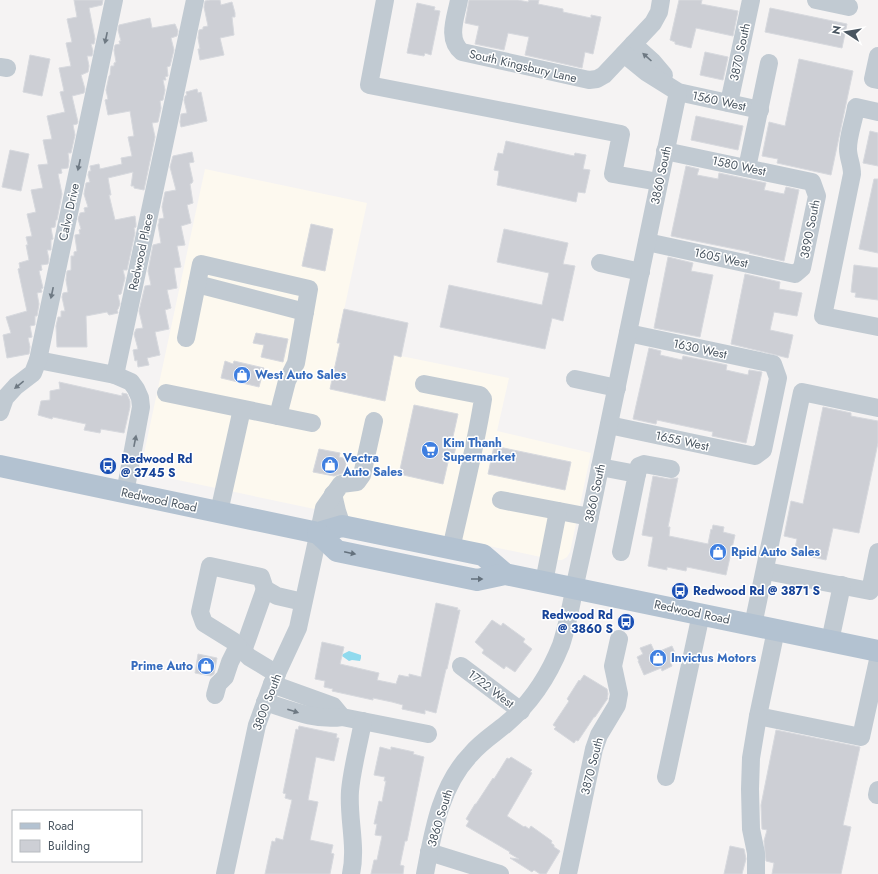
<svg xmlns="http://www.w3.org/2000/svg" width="878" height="874" viewBox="0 0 878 874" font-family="Jost,sans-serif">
	<rect width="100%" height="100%" fill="#f5f3f3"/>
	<path fill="#fdf9ef" d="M205,169L367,203L337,343L509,378L497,431L591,453L570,552L567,557L562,560H555L140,472Z"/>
	<path fill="#90daee" d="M349,651L361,655V658L360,661L352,660L349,661L342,656L343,654Z"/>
	<g fill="#cdcfd5" stroke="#d7d9de">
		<path d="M74,0H103L102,5L89,8L95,39L94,44H91L93,51L92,56H87L89,66L88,72L81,75L85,89L84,93L72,96L78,122L77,124L73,125L75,135L71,153H68L69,161L68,168L61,169L62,173L58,174L62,194L57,220H56L55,227L51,228L53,239L51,240V250H47L49,259L48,264L41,265L42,270L39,271L43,288L41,289L42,292L37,293L39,304L37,316H35V325L30,326L32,337L28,338L30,347L29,354L7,358L3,335L11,333L6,317L27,311L18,269L20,268L19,263L29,260L26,245H28L26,237L32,236L27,214L36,212L31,190L43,188L38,165L48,164L43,140L52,139L47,116L65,112L60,92L64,91L59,68L71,66L66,43L72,42L67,19L77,17Z"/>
		<path d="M210,0H220L221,5L232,2L235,13V17H232L234,35L220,38L224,55L200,60L198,49H200L198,38L199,30L203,29V27L208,26L204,7L205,1Z"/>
		<path d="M469,0H518L528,2L529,0H539L538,4L563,9V12L591,18V15L601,17L593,54L585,52L582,68L525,55L529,37L508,33L504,50L475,44L479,26L465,23Z"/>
		<path d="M679,0H702L701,4L738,11L733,36L696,28L691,48L675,44V42L670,40Z"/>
		<path d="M417,3L435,7L434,10L440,11L431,55L425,53L424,56L407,53Z"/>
		<path d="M770,8L847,24L842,48L765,32Z"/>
		<path d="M150,18L152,28L175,24L178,31L177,36L171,38L174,50L170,66L167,67L168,76L165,77L166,80H163L165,90L163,100L160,101L161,108L158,122L152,123L155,137L144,190L134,188V186H131L133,172L108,178L111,195H109L115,220L135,216L136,224V227L134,228L135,233L127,270H123L125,278L121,294L118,295L120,304L118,309L117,310L118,313L109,315L107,312L86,316L87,347H57L56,326L58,317H61V311H65L62,297L63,293L68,292L66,280L67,271L71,270V256H74V252L77,251L75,237V235L80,234L79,230L81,229L78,219L80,213L85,212L84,208L88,207L84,194L86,183L90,182L88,175L89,171H91L90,166L99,164L100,169L122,164L121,158L132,156L128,137L134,136L130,111L108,115L105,100L108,99L106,90L109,76L110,75L111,66H114V63L116,62L114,50L115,45L120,44L119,41H121L118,30L119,25Z"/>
		<path d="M705,52L728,57L723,80L700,75Z"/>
		<path d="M30,55L50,59L42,96L23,92Z"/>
		<path d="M799,59L853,71L831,175L777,163L778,159L762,156L769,122L785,126Z"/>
		<path d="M197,89L198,93L201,92L207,121L181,127L180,122L181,114L187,113L184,100L185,96L187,95L186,92Z"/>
		<path d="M696,116L743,126L738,150L691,140Z"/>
		<path d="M870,131L878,133V166L863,163Z"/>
		<path d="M506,141L574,156L575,153L586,155L583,169L590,170L585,193L578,192L576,202L497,185L499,171L494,170L498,153L503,154Z"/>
		<path d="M10,150L29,154L21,191L2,187Z"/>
		<path d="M192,152L194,162L189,163L193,181L192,183L190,184L193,203L187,205L191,223L181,226L185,245L177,246L181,267L174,268L177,288L167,290L171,308L165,310L169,329L155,332L160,355L147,358L149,365L138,367L137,360L135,361L133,350L138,349L134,334L136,329L143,328L139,311L145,286L151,285L148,271L153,245L161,243L158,225L159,223V219L164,218L162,207L165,192L176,190L170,167L173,156Z"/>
		<path d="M686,166L699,169L697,175L718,179L719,173L766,183L764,190L784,194L786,187L799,190L784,261L749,253L750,252L671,236Z"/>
		<path d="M874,179H878V253L859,249Z"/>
		<path d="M311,224L333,229L325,271L302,266Z"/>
		<path d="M504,229L568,243L563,264L575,266L563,321L552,318L545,349L440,327L449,285L542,305L549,273L497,262Z"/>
		<path d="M668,257L693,263L691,271L713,275L700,337L654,328Z"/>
		<path d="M854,265L878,268V300L855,297L856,293L851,292Z"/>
		<path d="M745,274L780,282L779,289L802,293L797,316L774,312L770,330L793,335L788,358L731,344Z"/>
		<path d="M344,309L408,323L401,357L394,355L385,401L330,389L340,343H337Z"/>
		<path d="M256,333L288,339L283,362L261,357L264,345L253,343Z"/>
		<path d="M649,348L661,351L660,355L682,360L683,356L727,365L726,370L748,375L749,370L762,372L746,443L712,436L713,432L680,425L657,420L656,424L633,419Z"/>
		<path d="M225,361L233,364L234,361L264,368L259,387L221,378Z"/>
		<path d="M59,382L122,396V393L127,394L130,401V407L124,433L101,429L100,433L84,430L86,424L53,417L52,419L38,415L41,401L50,400V391L60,389Z"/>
		<path d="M414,405L458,414L452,441L457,442L453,459L449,458L443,484L399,474Z"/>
		<path d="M823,407L851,413V416L878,421V443L859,533L833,528L826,560L794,553L797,539L784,536L791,501L803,504Z"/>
		<path d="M494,446L571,462L565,490L488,474Z"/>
		<path d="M319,449L340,453L339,457L347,459L344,473L334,476L313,472Z"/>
		<path d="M653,476L669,479L678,478L668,527H670L669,536L708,544L711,529L712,530L713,525L724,527L723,532L735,535L726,575L687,567L686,571L667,567V570L648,566L653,537L642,535Z"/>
		<path d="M436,603L458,608L457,610H460L447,669H446L436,713L425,710V714L402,709L403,705L392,702L373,698V700L332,691L333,689L324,687L325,681L315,679L322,642L344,647L340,664L379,673L377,680L396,684L399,675L409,677V674L421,677Z"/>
		<path d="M492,620L501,626L503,623L525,639L523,642L532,649L515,672L506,666L504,669L482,653L484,650L475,642Z"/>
		<path d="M651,644L655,653L672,646L678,660L671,663L672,666L662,671L661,668L644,675L638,661H639L637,657L643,654L640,648Z"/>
		<path d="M198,654L217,658L214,674L211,676L195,673Z"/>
		<path d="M584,675L607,689L608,694L607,698H608L595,717H594L578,741L576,740L574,743L554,729L556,727L553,725L569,701L567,699L579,680L580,681Z"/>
		<path d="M299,726L337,734L336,738H339L334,761L316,757L308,800L318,802L310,840L333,845L331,853L334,854L330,874H265L272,841L275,842L276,838L283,840L292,800L285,798L286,794L283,793L296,729L298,730Z"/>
		<path d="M776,730L860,747L843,825L851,827L841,874H772L774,863L766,861L764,841L767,830L762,829L761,805Z"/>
		<path d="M380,747L391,750V747L414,752L413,754L424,757L407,841H405L400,865L404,866L403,874H371L374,860H377L382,836L375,835L377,824H374L379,801L382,802L386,781H384L385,777L374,775Z"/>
		<path d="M511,757L532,770L530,772L532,773L507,816L524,827L525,826L529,829L531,826L552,841L551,843L554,845V847L560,851L546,874H540L534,870L532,872L510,858L519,859L509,853L510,852L466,826L469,821L466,819L475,804H476L493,778L494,779L507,758L509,759Z"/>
		<path d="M730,846L744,849L746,859L742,874H724Z"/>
	</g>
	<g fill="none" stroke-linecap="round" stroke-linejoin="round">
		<g stroke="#c1cad2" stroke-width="18">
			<path d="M385,0L369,85L621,134L613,174L659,182"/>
			<path d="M459,0C456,17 446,39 462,52L589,80L597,79L604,75L653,23L659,12L661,0"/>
			<path d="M816,0L849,7"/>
			<path d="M633,44L653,62L664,75"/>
			<path d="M624,54L646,72L678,92L760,110"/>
			<path d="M878,56L873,79L878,80"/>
			<path d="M0,67L7,68"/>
			<path d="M729,103L751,0"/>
			<path d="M878,112L856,107C854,121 848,135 848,149C848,158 852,164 852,174L823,316L878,327"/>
			<path d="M747,168L769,63"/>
			<path d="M647,242L795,274L802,268L817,196L812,182L665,151"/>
			<path d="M600,263L641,272"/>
			<path d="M197,284L305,312"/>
			<path d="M186,338L201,264L309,289L296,363L287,381L278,416"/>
			<path d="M38,360L115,375L131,382L136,389L140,398L141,407L125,493"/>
			<path d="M115,375L195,0"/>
			<path d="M575,379L617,388"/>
			<path d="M424,384L480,395L483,399C475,450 462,499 451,549"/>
			<path d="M166,393L312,423"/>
			<path d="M0,412L5,398L16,386L33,373L38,360L114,0"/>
			<path d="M609,425L755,456L763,450L778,378L773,364L628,333"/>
			<path d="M600,467L637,474L621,552"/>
			<path d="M637,474L639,466L644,464L671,469"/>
			<path d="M333,494L337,511L342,526"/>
			<path d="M501,500L590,517"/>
			<path d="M219,512L242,409"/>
			<path d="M766,571L870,591L878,552"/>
			<path d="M544,582L558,511"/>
			<path d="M753,625L802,392L878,408"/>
			<path d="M776,630L758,716L861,737L878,660"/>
			<path d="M830,641L842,585"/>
			<path d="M243,651L265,589"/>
			<path d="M461,666L521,711"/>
			<path d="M277,674L249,657L233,641L204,623L200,612L210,566L261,577L265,589L277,596L303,602"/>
			<path d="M272,684L333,706L342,717"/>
			<path d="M215,695L218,684L225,677L230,662L238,646"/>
			<path d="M265,702C290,710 316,721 342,717L428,734"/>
			<path d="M666,777L701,614"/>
			<path d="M878,790L877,795H878"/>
			<path d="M429,852L500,874"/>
			<path d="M225,874L257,725L272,684L298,628L324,508L341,484L357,482L362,475L374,421"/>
			<path d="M351,874C357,846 348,819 350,791C352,768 359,744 363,721"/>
			<path d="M425,874C433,832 440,786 471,754C481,742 494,734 506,724C531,703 549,675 561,645C568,624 572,601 576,580C584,544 592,508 599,472C626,346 651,219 678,92"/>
			<path d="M568,874L594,749L599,735L617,705L619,694L613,666L619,639"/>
			<path d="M756,874V853L751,829L750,789L751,758L758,716"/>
		</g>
		<g stroke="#b3c2d1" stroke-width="22">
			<path d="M0,466L318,533L342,526L483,555L505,574"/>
			<path d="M318,533L337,551L477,580L505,574L878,651"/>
		</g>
	</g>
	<defs><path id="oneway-solid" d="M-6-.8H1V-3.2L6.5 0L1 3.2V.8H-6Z"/></defs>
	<g fill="#6e7983">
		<use href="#oneway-solid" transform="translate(106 38) rotate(102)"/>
		<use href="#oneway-solid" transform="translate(647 57) rotate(-138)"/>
		<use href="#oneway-solid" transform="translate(79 165) rotate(102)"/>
		<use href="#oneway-solid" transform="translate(52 293) rotate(102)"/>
		<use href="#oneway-solid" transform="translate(19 385) rotate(141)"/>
		<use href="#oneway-solid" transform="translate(135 441) rotate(-79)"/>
		<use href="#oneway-solid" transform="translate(293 711) rotate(18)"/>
	</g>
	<g fill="#64717d">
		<use href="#oneway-solid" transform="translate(350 553) rotate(12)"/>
		<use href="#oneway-solid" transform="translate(477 579)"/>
	</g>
	<defs>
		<symbol id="shop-disc" viewBox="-11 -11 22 22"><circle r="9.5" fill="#3f7fe0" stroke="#fff"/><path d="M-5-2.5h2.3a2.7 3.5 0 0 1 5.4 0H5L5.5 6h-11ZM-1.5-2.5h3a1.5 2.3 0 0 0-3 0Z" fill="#fff"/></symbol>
		<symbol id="supermarket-disc" viewBox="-11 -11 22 22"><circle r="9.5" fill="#3f7fe0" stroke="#fff"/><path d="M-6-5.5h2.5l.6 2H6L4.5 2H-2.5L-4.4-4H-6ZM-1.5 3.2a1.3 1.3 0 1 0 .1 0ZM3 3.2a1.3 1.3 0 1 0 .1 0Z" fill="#fff"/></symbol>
		<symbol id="bus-disc" viewBox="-11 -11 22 22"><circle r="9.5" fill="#1a4fb4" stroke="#fff"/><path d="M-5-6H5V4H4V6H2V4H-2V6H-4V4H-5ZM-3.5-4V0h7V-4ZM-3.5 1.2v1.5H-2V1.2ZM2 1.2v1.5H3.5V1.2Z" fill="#fff"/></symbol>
	</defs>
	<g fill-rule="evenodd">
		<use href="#shop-disc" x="232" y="365" width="20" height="20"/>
		<use href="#supermarket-disc" x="420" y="440" width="20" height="20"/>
		<use href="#shop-disc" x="320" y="455" width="20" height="20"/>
		<use href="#bus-disc" x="98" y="456" width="20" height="20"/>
		<use href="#shop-disc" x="708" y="542" width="20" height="20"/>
		<use href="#bus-disc" x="670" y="581" width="20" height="20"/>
		<use href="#bus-disc" x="616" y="612" width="20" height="20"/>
		<use href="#shop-disc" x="648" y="648" width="20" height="20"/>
		<use href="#shop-disc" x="196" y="656" width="20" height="20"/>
	</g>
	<g text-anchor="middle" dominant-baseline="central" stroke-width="3" stroke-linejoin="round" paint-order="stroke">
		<g font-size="12" fill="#4a5661" stroke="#fff">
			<text transform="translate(740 52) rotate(-78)">3870 South</text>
			<text transform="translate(523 66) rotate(13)">South Kingsbury Lane</text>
			<text transform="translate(719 101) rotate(12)">1560 West</text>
			<text transform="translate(739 166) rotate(12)">1580 West</text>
			<text transform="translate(661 175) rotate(-78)">3860 South</text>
			<text transform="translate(69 212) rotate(-78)">Calvo Drive</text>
			<text transform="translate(810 229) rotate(-79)">3890 South</text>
			<text transform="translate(141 252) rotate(-78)">Redwood Place</text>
			<text transform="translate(721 258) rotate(12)">1605 West</text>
			<text transform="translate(700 349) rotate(12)">1630 West</text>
			<text transform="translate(682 441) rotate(12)">1655 West</text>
			<text transform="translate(595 493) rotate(-78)">3860 South</text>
			<text transform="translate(159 500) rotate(12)">Redwood Road</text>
			<text transform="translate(692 612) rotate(12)">Redwood Road</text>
			<text transform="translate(491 689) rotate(37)">1722 West</text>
			<text transform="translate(267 702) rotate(-69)">3800 South</text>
			<text transform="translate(592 766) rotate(-76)">3870 South</text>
			<text transform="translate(440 818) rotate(-73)">3860 South</text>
		</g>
		<g font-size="12" font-weight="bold" fill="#366cbe" stroke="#fff" text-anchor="start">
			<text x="255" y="375">West Auto Sales</text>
			<text x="443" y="443">Kim Thanh<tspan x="443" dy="14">Supermarket</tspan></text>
			<text x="343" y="458">Vectra<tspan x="343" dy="14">Auto Sales</tspan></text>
			<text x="731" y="552">Rpid Auto Sales</text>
			<text x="671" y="658">Invictus Motors</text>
			<text x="193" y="666" text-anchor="end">Prime Auto</text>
		</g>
		<g font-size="12" font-weight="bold" fill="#164399" stroke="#fff" text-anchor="start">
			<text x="121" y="459">Redwood Rd<tspan x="121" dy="14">@ 3745 S</tspan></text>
			<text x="693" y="591">Redwood Rd @ 3871 S</text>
			<text x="613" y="615" text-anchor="end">Redwood Rd<tspan x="613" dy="14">@ 3860 S</tspan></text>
		</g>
	</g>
	<rect x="12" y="810" width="130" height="52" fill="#ffffff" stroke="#b7bbc0"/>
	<rect x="20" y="823" width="20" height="6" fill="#b3c2d1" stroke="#b7bbc0"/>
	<text x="48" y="830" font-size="12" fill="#4a5661">Road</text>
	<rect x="20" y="840" width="20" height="12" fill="#cdcfd5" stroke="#b7bbc0"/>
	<text x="48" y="850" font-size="12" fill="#4a5661">Building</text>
	<g transform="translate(846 32) rotate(282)" stroke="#ffffff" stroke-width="3" paint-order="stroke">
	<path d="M0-3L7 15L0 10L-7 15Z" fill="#4a5661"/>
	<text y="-6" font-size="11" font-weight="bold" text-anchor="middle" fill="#4a5661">N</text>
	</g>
</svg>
